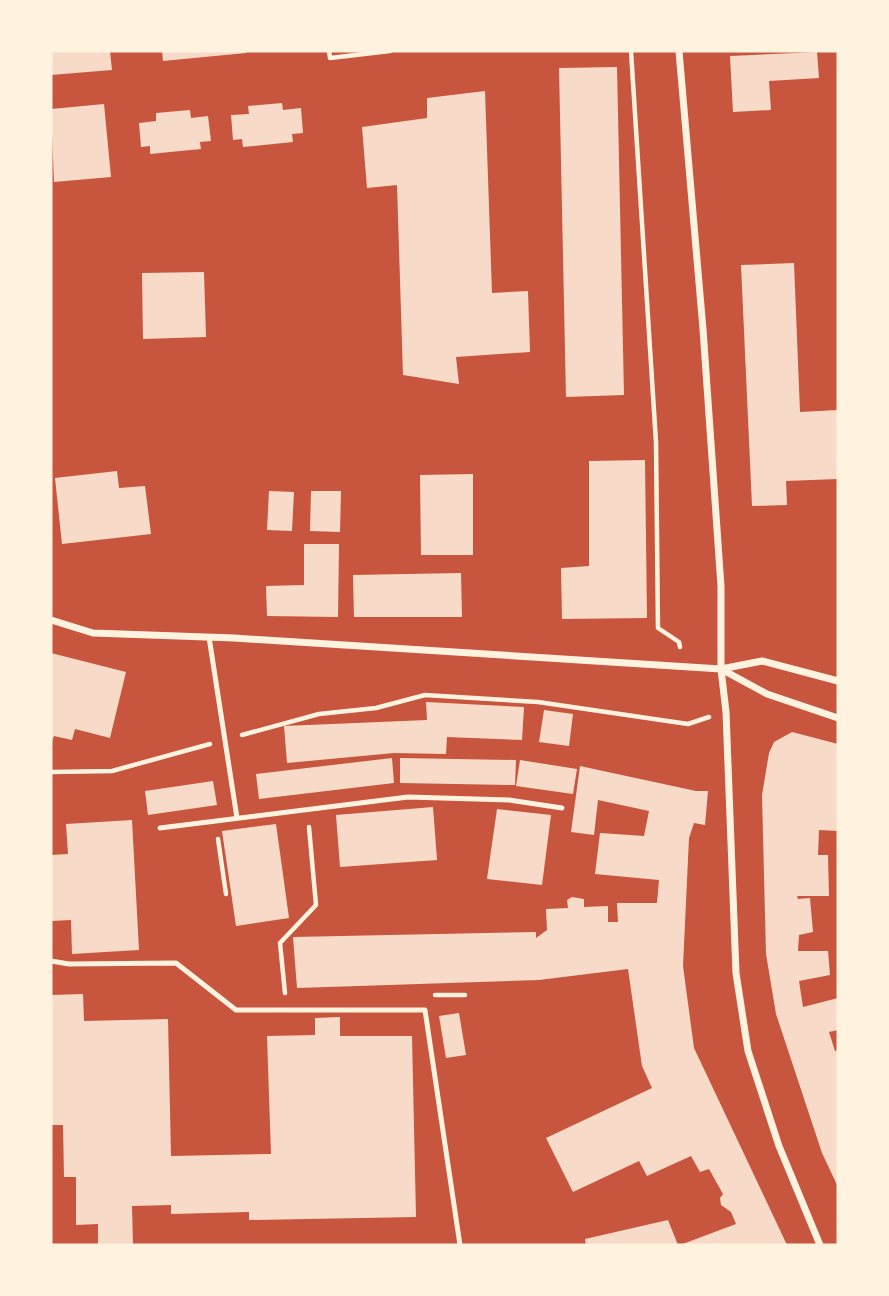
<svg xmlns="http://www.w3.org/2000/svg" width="889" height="1296" viewBox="0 0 889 1296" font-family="'Asap Condensed',sans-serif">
	<rect width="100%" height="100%" fill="#c8553d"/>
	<g fill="#f7dbc8">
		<path d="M51,51H110L112,70L51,75Z"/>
		<path d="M162,51H246V53L163,61Z"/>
		<path d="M817,52L819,78L769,81L771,110L733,112L730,56Z"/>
		<path d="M617,67L624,395L566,397L559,68Z"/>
		<path d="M485,91L492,293L528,291L530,352L456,357L459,384L403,375L397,185L367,188L362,127L427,118V98Z"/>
		<path d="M282,103L283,110L301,108L303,133L292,134L293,142L243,147L242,139L233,140L231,115L249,114L248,106Z"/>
		<path d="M104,104L111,177L54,182L51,109Z"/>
		<path d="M190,110L191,118L208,116L211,141L200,142L201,149L150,154V146L141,147L139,123L156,121V113Z"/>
		<path d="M794,263L800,412L838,410V479L786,481L787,505L752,506L741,265Z"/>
		<path d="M204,272L206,337L143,339L142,273Z"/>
		<path d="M645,460L647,618L562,619L561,568L589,566V461Z"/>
		<path d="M117,471L119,488L145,486L151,534L62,544L55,478Z"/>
		<path d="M473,474V555H421L420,475Z"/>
		<path d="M269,491L294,492L292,531L267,530Z"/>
		<path d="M311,491H341L340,532L310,531Z"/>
		<path d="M304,544H339L338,617L267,616L266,586L304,585Z"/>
		<path d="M461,573L462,617H354L353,575Z"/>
		<path d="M51,653L126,672L110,738L75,729L72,740L54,736L51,743Z"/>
		<path d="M426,702L524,707L522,740L447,737L446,754L394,753L287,763L284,726L427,720Z"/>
		<path d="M544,710L573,714L569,746L539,742Z"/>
		<path d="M792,732L838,744V831L819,830L818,855H828L829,896H797L798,899L810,898L813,932L799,935L798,951H828L830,975L799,981L803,1007L838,998V1030L829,1032L835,1051L838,1050V1187L822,1153L776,1014L766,954L762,795L769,753L774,742Z"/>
		<path d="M392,758L394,783L259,799L256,774Z"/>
		<path d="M400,758L516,760L515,785L400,783Z"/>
		<path d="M520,760L577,769L573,794L516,786Z"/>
		<path d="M580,766L696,791H708L705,825L694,823L689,838L683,966L694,1048L787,1245H680L736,1224L731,1212L721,1205L720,1198L723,1194L709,1169L700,1172L691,1156L647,1176L639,1161L573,1192L546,1138L652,1088L642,1066L628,969L539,980L297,988L293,937L536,932V938L547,930L546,909L568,908L567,900L572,897L584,899V907L608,906V922H618L617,903H657L659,880L595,874L600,833L644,836L649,811L598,800L594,835L571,832Z"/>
		<path d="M213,781L217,805L148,815L145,791Z"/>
		<path d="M433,807L437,860L340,867L336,815Z"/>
		<path d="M497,809L551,815L542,885L487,879Z"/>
		<path d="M132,820L139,950L72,954L71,920L51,921V855L68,854L66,824Z"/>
		<path d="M276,824L289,918L236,926L222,831Z"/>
		<path d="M83,994L84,1021L168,1019L171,1156L271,1154L267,1036L315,1035V1018L340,1017V1036H412L416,1217L249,1220V1212L171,1214V1205L132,1206L133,1245H98V1224L76,1225V1177H64L63,1125H51V995Z"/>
		<path d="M459,1013L466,1055L446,1058L439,1016Z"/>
		<path d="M668,1220L678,1245H586L585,1239Z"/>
	</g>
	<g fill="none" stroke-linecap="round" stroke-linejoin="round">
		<g stroke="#fff3e0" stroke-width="4.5">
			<path d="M329,51L330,58L390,51"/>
			<path d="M631,51L656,442L658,628L679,642L680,647"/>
			<path d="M242,735L319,714L376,708L425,695L538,702L688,724L709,717"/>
			<path d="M51,772L112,771L210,744"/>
			<path d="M218,839L226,894"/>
			<path d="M285,993L280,943L316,905L309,827"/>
			<path d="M435,995H465"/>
		</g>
		<g stroke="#fff3e0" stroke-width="5">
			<path d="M209,637L237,818"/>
			<path d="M160,828L408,797L509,800L562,808"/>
			<path d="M51,961L69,964L176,963L236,1010H425L460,1245"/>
		</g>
		<g stroke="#fff3e0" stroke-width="7">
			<path d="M679,51L703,329L721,586V669L726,712L736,973L748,1051L779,1146L820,1245"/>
			<path d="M51,620L93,633L234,638L721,669L762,661L838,681"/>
			<path d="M721,669L767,694L838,718"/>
		</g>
	</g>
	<rect width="889" height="1296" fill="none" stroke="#fff3e0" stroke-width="105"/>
</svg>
